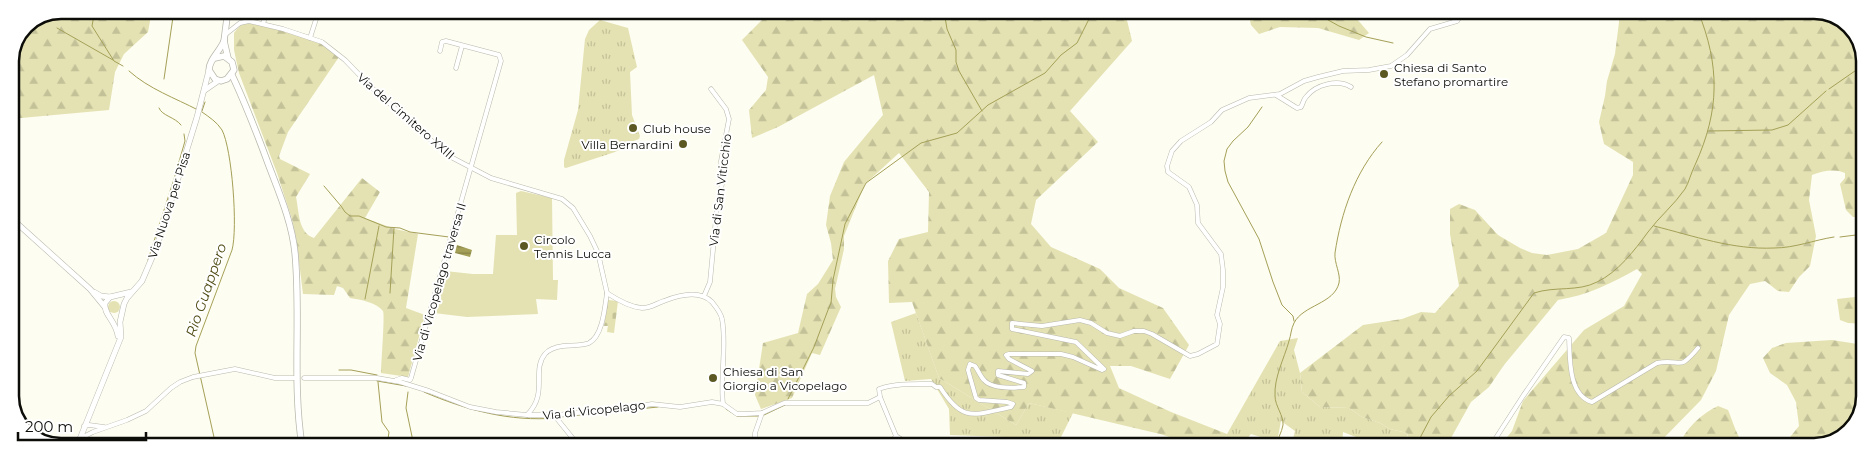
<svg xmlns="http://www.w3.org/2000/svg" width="1875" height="457" viewBox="0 0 1875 457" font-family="Montserrat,sans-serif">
	<defs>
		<pattern id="grass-tufts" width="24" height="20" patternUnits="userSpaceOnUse" patternTransform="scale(1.25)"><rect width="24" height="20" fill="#e4e2b2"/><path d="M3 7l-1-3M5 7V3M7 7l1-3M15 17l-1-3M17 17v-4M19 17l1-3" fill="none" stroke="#c2c198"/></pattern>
		<pattern id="forest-firs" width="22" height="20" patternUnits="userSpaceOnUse" patternTransform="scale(1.25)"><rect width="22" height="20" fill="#e4e2b2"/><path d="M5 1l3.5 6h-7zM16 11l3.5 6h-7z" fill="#c2c198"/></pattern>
		<pattern id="cemetery-stones" width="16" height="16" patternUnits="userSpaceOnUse" patternTransform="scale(1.25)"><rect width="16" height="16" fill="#e4e2b2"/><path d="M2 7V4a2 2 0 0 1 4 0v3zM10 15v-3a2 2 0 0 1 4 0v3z" fill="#c2c198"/></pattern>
		<pattern id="water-rules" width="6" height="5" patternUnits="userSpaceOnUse" patternTransform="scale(1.25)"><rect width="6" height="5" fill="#a5a058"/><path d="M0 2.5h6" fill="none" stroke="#858147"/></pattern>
	</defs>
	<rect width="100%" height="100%" fill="#fdfdf1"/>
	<g fill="url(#grass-tufts)">
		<path d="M600,20L628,28L637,67L630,72L632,115L640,136L639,139L628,143L623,148L615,152L566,168L564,167V160L578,110L585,39L589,30Z"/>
		<circle cx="114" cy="307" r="6"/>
		<path d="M916,313L939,378L1016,425L1029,403L1073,413L1061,437L1080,447H1017V442L1005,437L950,435L949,409L931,379L905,381L891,322Z"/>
		<path d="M1298,338L1294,350L1300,373L1302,392L1320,407L1349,408L1362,417L1380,423L1390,429L1407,433L1408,438L1395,440L1393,447H1382L1343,432L1342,447H1291L1295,431L1281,421L1277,442L1251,434L1240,447H1226L1227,434L1280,341Z"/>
	</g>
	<g fill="url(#forest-firs)">
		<path d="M61,10H152L148,32L124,54L115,72L109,110L10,119V60L25,25Z"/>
		<path d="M772,10L1128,11L1126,16L1132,41L1070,111L1098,142L1036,200L1031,224L1051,247L1100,269L1119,288L1163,308L1189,345L1170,379L1131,366H1110L1119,388L1171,412L1227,434L1226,447H1202L1160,434L1029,403L1016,425L939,378L912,302L889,303L888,261L899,239L928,232L929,192L899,153L865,184L844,236V249L835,289L836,297L841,307L820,355L812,353L792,398L761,409L755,395L763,343L798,333L807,294L818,284L833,260L831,243L826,225L830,196L844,162L883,115L874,75L778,127L752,138L749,110L766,90L768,77L742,40Z"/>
		<path d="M1248,11H1350L1369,33L1359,40L1318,28L1280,27L1259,34L1251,25Z"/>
		<path d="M1628,11H1824L1852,27L1865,54L1864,217H1853L1846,210L1840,184L1845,178V173C1835,168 1822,171 1812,175L1809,200L1816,236L1810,266L1799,277L1789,292L1778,291L1765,281L1750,284L1729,315L1716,371L1701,400L1655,447H1499L1512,431L1523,401L1584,330L1624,306L1642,274L1637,269C1610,284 1588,295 1558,300L1504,365L1489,387L1471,402L1446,447H1411L1407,433L1390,429L1380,423L1362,417L1349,408L1320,407L1302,392L1300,373L1363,325L1402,319L1421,312L1435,313L1459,286L1450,234V209L1459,204L1475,210L1498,235L1520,248L1532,253L1547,255L1578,249L1606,233L1633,175V162L1604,144L1599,122L1605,96L1607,81L1615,54L1620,14Z"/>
		<path d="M248,23C281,29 315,30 341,54L288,132L279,156L280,159L310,174L296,197C299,211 298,233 314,238L362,178L380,192L365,218L395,229L418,234L406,308L425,315L408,377L381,373C381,365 385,315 383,311C376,302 361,300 350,298L343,288L337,286L334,295L303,294L296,237L292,219L277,173L239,73L234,50V33L237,29L241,25Z"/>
		<path d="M1864,296V324L1848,323L1840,320L1837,299Z"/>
		<path d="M1832,340L1864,345V406L1848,435L1815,447H1678C1685,429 1701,414 1718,406L1728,410C1733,422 1737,437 1745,446L1786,442L1799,426L1796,402L1787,385L1770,373L1763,358L1772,348L1786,343Z"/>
	</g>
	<path fill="url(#cemetery-stones)" d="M608,300L618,301L614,333L607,332L608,326H604Z"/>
	<path fill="#e4e2b2" d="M521,191L552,198L553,280H558L557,300L536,299L538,314L467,317L434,313L445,271L473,274H493L496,235H517L516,193Z"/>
	<path fill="url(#water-rules)" d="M457,245L472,250L470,257L455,253Z"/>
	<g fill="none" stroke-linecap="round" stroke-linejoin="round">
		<g stroke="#a5a058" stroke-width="1">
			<path d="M95,10L92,26L114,61L123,66"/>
			<path d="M944,11L947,29L956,50V62L959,71L982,111"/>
			<path d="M1312,11L1339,26L1366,37L1393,43"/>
			<path d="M57,28L113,60"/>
			<path d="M129,71C149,89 175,98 198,110"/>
			<path d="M164,79L174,10"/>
			<path d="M1829,89L1865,64"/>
			<path d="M1262,107L1248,127L1233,141L1227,149L1224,161L1225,171L1228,182L1259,239L1273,282L1282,305L1293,316L1294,321"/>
			<path d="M159,108C162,116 175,117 181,125"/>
			<path d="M202,111L205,102"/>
			<path d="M202,112C209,117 217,122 222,130C232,149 238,228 232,250L196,346L195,353L216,446"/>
			<path d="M1708,131L1772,130L1788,125L1826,91"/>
			<path d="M324,186L341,206L345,212L350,216H359L386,227L400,228L410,232L449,237"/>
			<path d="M1654,226C1694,236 1733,250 1774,248C1795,248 1814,240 1834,237"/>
			<path d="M1840,237L1864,234"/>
			<path d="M148,260L174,179L185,141L184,134"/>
			<path d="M390,293L394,228"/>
			<path d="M365,299L379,226"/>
			<path d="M339,370H351L377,375"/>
			<path d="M377,381L406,386"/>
			<path d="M378,382L382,422L389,432L387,446"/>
			<path d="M408,392L406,408L414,446"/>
			<path d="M424,392C466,410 510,422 556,418"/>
			<path d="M788,399L814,347L828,310L831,303L833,280L845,224L866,183L921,143L957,133L988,105L1045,73L1061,55L1077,43L1093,11"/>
			<path d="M726,409L737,416H759"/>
			<path d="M764,415L785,405"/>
			<path d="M560,417L658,407"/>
			<path d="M1275,447C1277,440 1282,432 1283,425C1284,416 1275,406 1275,396C1274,377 1284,359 1289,341C1291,335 1291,329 1294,323C1303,305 1334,304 1339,283C1341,274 1334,263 1335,253C1341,213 1355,172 1382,142"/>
			<path d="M1418,447L1421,436L1431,417L1449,396L1477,371L1534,293C1555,286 1578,292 1597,282C1618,272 1634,251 1648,232C1659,217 1674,205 1685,189C1689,182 1691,173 1695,165C1720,110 1720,66 1698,11"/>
		</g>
		<defs>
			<g id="minor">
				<path d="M263,24L267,10"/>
				<path d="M226,34L240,23L249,21L283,29L322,42L345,60L372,88L449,156L491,178L562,199L573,208L590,236L598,253L607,293C616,299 631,307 642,308C651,308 657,303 664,301C679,295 700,290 712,302C716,307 721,313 722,319C727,344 720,377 723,404"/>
				<path d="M310,38L319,10"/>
				<path d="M456,68L462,46"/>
				<path d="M1276,95L1297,108L1301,107C1303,104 1303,100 1306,97C1316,84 1338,79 1351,87"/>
				<path d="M704,296L710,282L717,207L722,184L721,161L729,119L726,109L711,89"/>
				<path d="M304,378H377L400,382L429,391L470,407L496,412L527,415H557L635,407L652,404L680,407L712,402L723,404L737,414H745L762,413L784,403H868L880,397"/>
				<path d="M396,380L402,378L410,380L411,378L501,61L499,55L446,41L442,42L440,51"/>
				<path d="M527,415C549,393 531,371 545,354C549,349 556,347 563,346C571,345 582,346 589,343C603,336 605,306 607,293"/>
				<path d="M557,415L558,420L579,446"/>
				<path d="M84,426L89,425L104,427"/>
				<path d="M896,436C908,445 921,441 935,446"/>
				<path d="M79,439L93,432L127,420L146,411L171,388L180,382L193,377L235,369L275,378H295"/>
				<path d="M755,446V433L762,413"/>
				<path d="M893,446V440L896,436L880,397L879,389C895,383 915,384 932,384L936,387H940C963,423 973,415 1011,407L1013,404L1007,402L979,400L976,398L968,370L970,364L975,366C978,370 980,376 984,380C992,389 1013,388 1024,387V383L998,375V371L1028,374L1032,371L1009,359L1006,355L1009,354H1061L1073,357L1102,370L1104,369L1076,342L1012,329V323L1042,326L1080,320L1091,323L1107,333L1120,336L1134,331H1144L1152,334L1190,356L1198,354L1217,344L1220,324L1217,315L1223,287V270L1221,254L1198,223L1197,205L1189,187L1168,172L1167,166L1172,151L1181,141L1211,122L1222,110L1249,98L1280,94L1304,81L1318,77L1343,71L1369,70L1391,66L1407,55L1430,29L1457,21L1464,11"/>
				<path d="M1490,447L1523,396L1564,337L1569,338C1570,358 1568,395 1592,402L1657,363C1683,358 1677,373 1698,348"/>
			</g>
			<g id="secondary">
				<path d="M205,90L218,81"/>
				<path d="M10,217L90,289L104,306"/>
				<path d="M94,292L101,296L110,297"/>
				<path d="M118,336C116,321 103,314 105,303L110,297L131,292"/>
				<path d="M77,446L121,337L120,322L124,304L127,298L142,281L157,246L197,117L209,70"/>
			</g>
			<g id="primary">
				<path d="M215,58L224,56L232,62L234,70L227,79L221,81L215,79L209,70C209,60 220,51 224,41"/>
				<path d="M228,58L224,41L228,10"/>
				<path d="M232,75C246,105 258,136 269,166C280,195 292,223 295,253C301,317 292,382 302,446"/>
			</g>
		</defs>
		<use href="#minor" stroke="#b9b8ad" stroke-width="5"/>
		<use href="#secondary" stroke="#b9b8ad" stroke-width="6"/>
		<use href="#primary" stroke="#b9b8ad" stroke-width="7"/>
		<use href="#minor" stroke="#fff" stroke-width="4"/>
		<use href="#secondary" stroke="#fff" stroke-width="5"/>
		<use href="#primary" stroke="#fff" stroke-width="5.5"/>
	</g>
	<g fill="#5b5824" stroke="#fff" stroke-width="2">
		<circle cx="1384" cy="74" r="5"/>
		<circle cx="633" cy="128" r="5"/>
		<circle cx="683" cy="144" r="5"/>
		<circle cx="524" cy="246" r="5"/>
		<circle cx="713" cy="378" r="5"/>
	</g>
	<g text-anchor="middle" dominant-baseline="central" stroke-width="4" stroke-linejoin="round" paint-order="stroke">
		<g font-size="12" fill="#0c0c08" stroke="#fff" text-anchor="start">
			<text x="1394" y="67">Chiesa di Santo<tspan x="1394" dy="14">Stefano promartire</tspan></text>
			<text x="643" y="128">Club house</text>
			<text x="673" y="144" text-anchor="end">Villa Bernardini</text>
			<text x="534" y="239">Circolo<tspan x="534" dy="14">Tennis Lucca</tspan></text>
			<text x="723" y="371">Chiesa di San<tspan x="723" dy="14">Giorgio a Vicopelago</tspan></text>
		</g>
		<g font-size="12" fill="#0c0c08" stroke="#fff">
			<text transform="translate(406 116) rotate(41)">Via del Cimitero XXIII</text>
			<text transform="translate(720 190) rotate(-83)">Via di San Viticchio</text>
			<text transform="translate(169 205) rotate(-72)">Via Nuova per Pisa</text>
			<text transform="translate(439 282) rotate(-74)">Via di Vicopelago traversa II</text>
			<text transform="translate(594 410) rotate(-6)">Via di Vicopelago</text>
		</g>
		<g font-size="14" font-style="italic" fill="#504c14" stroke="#fff">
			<text transform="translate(206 290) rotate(-71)">Rio Guappero</text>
		</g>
	</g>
	<path d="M0 0H1875V457H0ZM61 19H1814A42 42 0 0 1 1856 61V396A42 42 0 0 1 1814 438H61A42 42 0 0 1 19 396V61A42 42 0 0 1 61 19Z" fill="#fff" fill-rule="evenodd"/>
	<path fill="none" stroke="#0c0c08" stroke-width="2.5" d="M61 19H1814A42 42 0 0 1 1856 61V396A42 42 0 0 1 1814 438H61A42 42 0 0 1 19 396V61A42 42 0 0 1 61 19Z"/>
	<path d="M18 432v8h128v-8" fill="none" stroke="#0c0c08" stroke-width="2.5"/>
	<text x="25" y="432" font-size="15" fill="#0c0c08" stroke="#ffffff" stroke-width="4" paint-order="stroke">200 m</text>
</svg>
